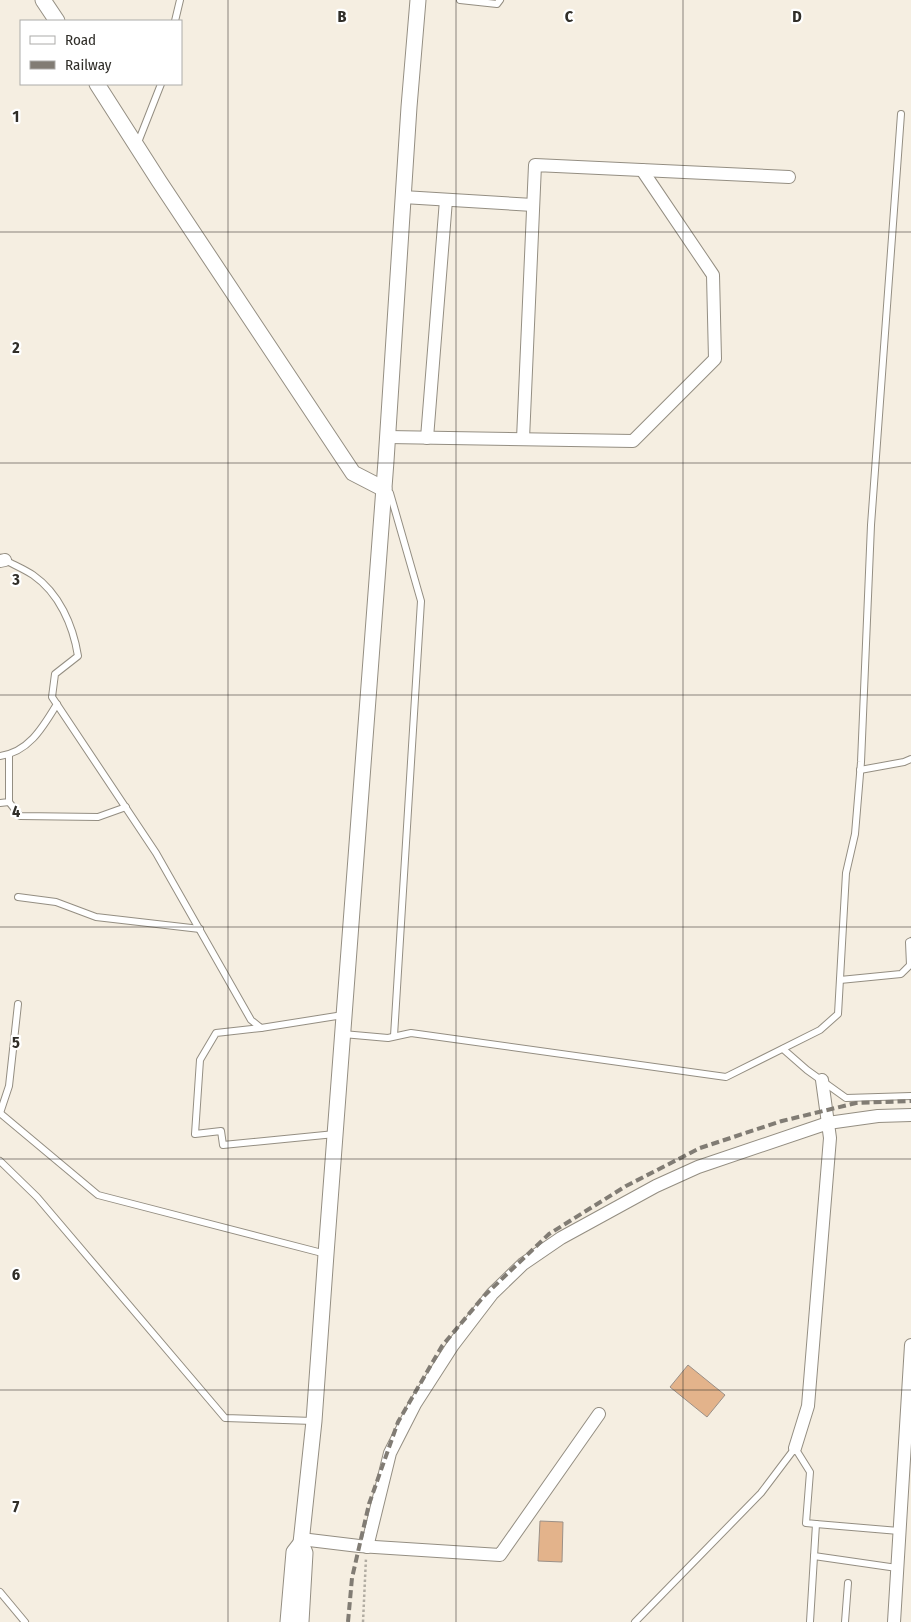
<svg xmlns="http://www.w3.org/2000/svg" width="911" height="1622" viewBox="0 0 911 1622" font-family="'Fira Sans Condensed',sans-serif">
	<rect width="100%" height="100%" fill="#f5eee1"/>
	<g fill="#e3b38b" stroke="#9b9087">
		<path d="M688,1365L725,1395L707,1417L670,1387Z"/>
		<path d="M540,1521L563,1522L562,1562L538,1561Z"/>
	</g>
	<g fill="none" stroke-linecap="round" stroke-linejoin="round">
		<defs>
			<g id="service">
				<path d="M460,0L497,4L500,0"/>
				<path d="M175,21L180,0"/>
				<path d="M137,145L161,84"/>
				<path d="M386,490L390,493L421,601L394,1036"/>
				<path d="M5,560C14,565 24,569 33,575C59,593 73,625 78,656L55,674L52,697L156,853L251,1020L261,1028L343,1015"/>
				<path d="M0,756C29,752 43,727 57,704"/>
				<path d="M860,770L904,762L911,759"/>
				<path d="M9,802L20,816L98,817L126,807"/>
				<path d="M0,803L9,802V755"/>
				<path d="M18,897L56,902L96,917L200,929"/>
				<path d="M840,980L901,974L910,965L909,942L911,941"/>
				<path d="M261,1028L216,1033L200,1060L195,1134L221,1131L223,1145L335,1134"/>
				<path d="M343,1034L388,1038L411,1033L726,1077L820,1030L838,1014L846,873L855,834L861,762L871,525L901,114"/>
				<path d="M783,1049L807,1070L846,1098L911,1096"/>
				<path d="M0,1113L98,1195L326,1254"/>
				<path d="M0,1113L9,1086L18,1004"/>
				<path d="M0,1161L37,1197L225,1418L313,1421"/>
				<path d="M816,1524L899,1531"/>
				<path d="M814,1556L897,1568"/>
				<path d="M0,1592L25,1622"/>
				<path d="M635,1622L761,1493L795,1448L810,1472L806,1523L816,1524L810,1622"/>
				<path d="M845,1622L848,1583"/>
			</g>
			<g id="minor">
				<path d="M403,197L533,205"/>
				<path d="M388,437L633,441L715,359L713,275L642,170"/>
				<path d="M427,438L446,200"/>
				<path d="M523,439L535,165L789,177"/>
				<path d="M0,561L5,560"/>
				<path d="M795,1448L808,1406L830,1138L822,1080"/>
				<path d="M301,1539L359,1546L500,1555L599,1414"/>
				<path d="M367,1547L390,1453L415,1404L453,1345L492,1294L523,1264L561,1238L656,1186L698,1167L828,1123L878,1116L911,1115"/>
				<path d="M894,1622L911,1345"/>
			</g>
			<g id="tertiary">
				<path d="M43,0L57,21"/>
				<path d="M97,84L159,181L353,473L384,489"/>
				<path d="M288,1622L294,1552L301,1543"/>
				<path d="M301,1622L305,1553L301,1543L314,1421L326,1254L386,461L409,107L418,0"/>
			</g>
		</defs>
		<use href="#service" stroke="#948e82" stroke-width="8"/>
		<use href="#minor" stroke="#948e82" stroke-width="14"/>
		<use href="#tertiary" stroke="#948e82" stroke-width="17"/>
		<path stroke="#b1aca2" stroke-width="2.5" stroke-dasharray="2.5 2.5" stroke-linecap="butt" d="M363,1622L366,1558"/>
		<use href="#service" stroke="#fff" stroke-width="6"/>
		<use href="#minor" stroke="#fff" stroke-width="12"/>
		<use href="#tertiary" stroke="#fff" stroke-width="15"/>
		<path stroke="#817c74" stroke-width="4" stroke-dasharray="8 4" stroke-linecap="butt" d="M348,1622L352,1578L369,1504L398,1422L442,1346L484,1296L549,1234L626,1186L700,1148L782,1121L856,1103L911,1101"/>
	</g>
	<path fill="none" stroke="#302e29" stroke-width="1" stroke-opacity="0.55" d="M228,0V1622M456,0V1622M683,0V1622M0,232H911M0,463H911M0,695H911M0,927H911M0,1159H911M0,1390H911"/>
	<g font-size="16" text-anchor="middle" font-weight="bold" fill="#302e29" stroke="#fff" stroke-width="4.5" stroke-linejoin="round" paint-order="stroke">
		<text x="342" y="22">B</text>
		<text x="569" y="22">C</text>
		<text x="797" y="22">D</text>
		<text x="16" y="122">1</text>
		<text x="16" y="353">2</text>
		<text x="16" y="585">3</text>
		<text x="16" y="817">4</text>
		<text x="16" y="1048">5</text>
		<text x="16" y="1280">6</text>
		<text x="16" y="1512">7</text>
	</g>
	<rect x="20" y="20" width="162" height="65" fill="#ffffff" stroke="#acaba9"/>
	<rect x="30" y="36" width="25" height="8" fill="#ffffff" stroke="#acaba9"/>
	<text x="65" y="45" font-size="15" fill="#302e29">Road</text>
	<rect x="30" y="61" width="25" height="8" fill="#817c74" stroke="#acaba9"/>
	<text x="65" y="70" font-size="15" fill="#302e29">Railway</text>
</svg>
